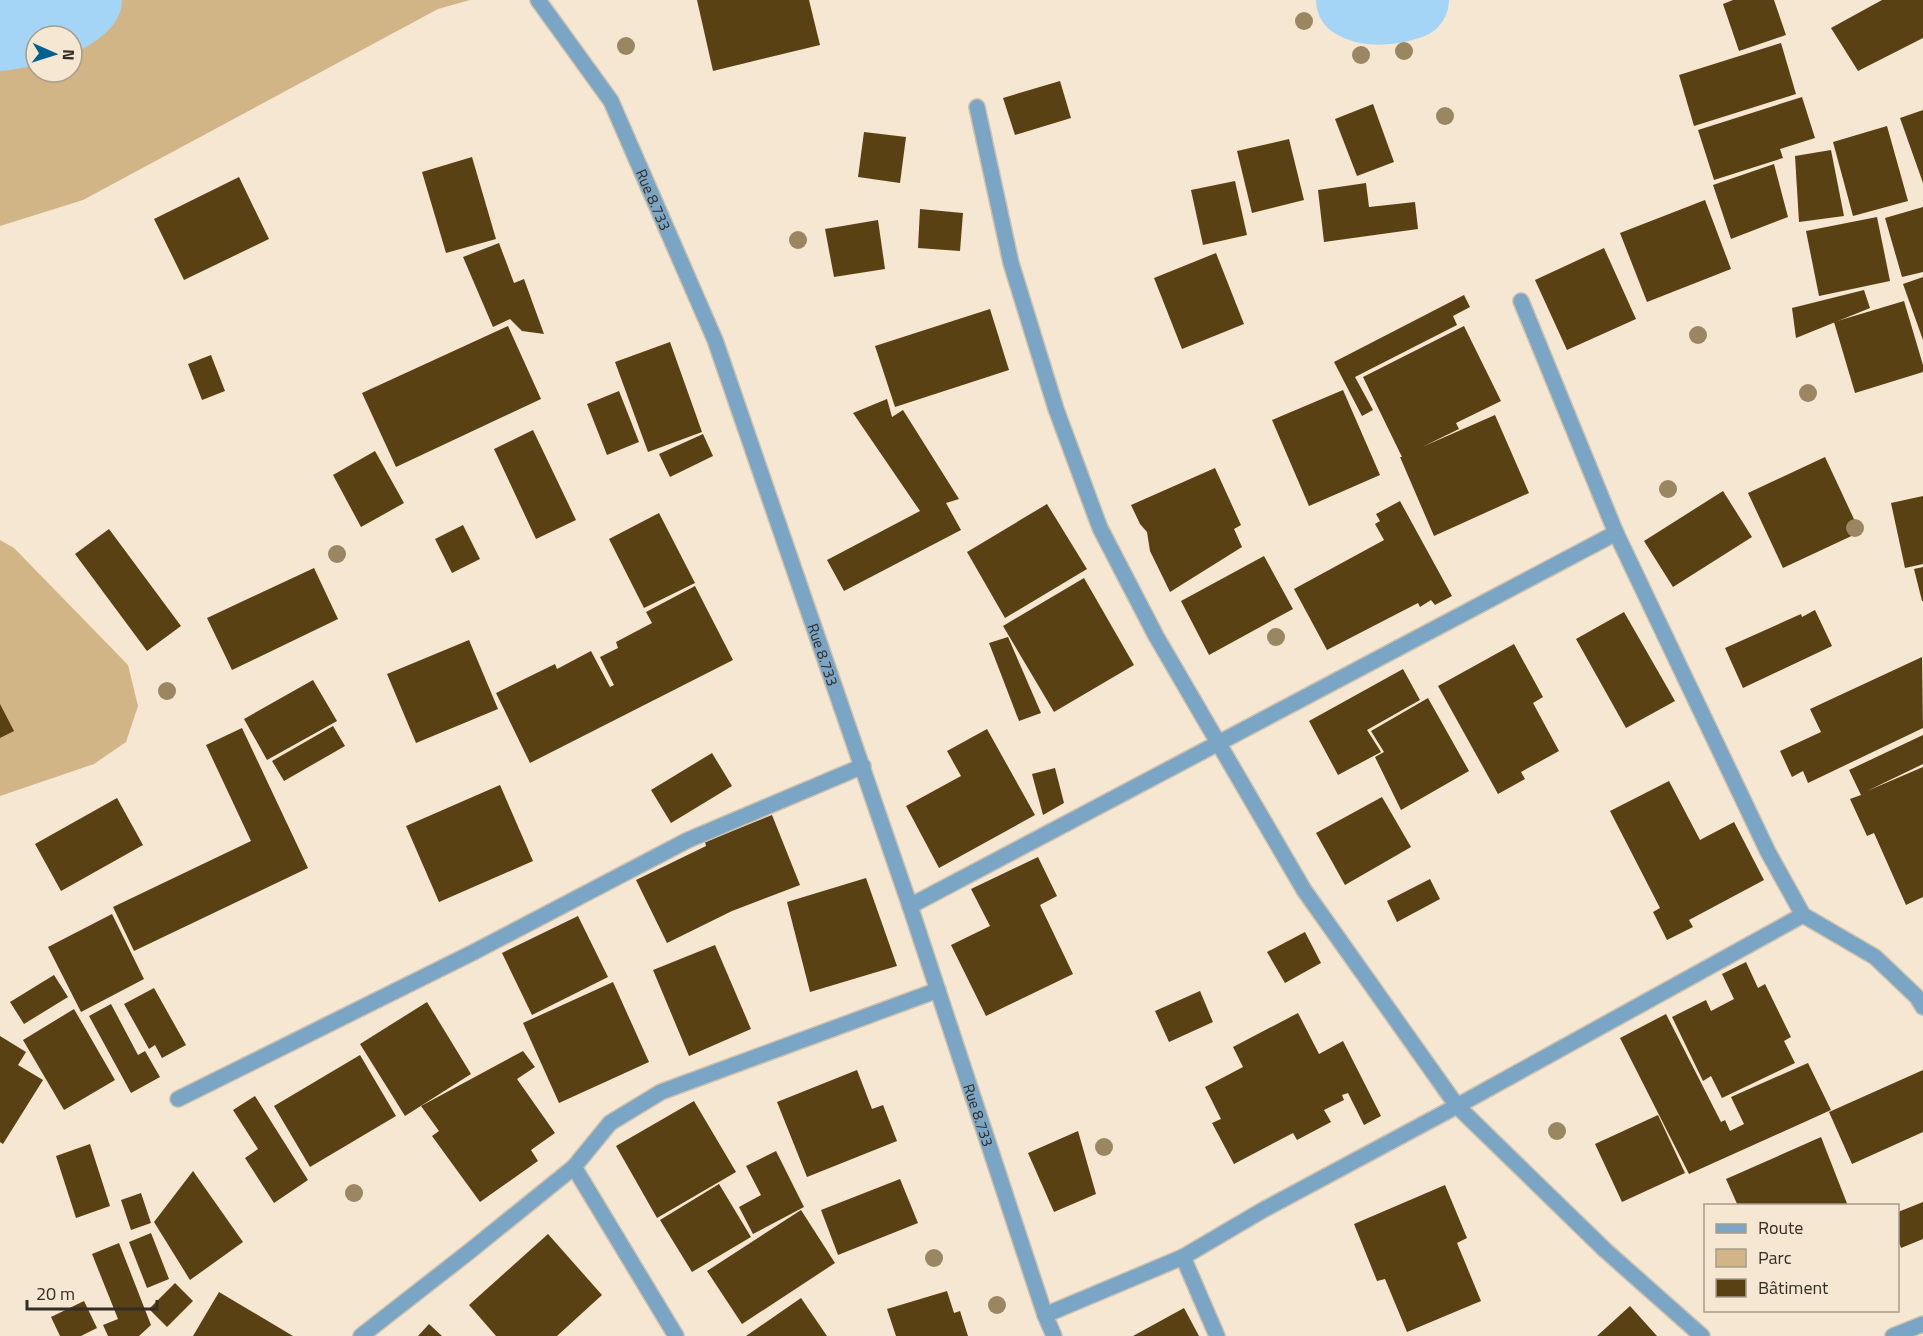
<svg xmlns="http://www.w3.org/2000/svg" width="1923" height="1336" viewBox="0 0 1923 1336" font-family="'Titillium Web',sans-serif">
	<rect width="100%" height="100%" fill="#f5e7d1"/>
	<g fill="#d2b587" fill-rule="evenodd">
		<path d="M0,0H470L438,9L83,200L0,226ZM36,36H72V72H36Z"/>
		<path d="M0,540L14,548L128,665L138,706L126,742L94,764L0,796Z"/>
	</g>
	<g fill="none" stroke-linecap="round" stroke-linejoin="round">
		<g stroke="#a4d4f6" stroke-width="78">
			<path d="M1355,0C1370,9 1393,6 1410,0"/>
			<path d="M0,32C27,28 65,21 83,0"/>
		</g>
	</g>
	<g fill="#594113">
		<path d="M697,0H809L820,45L713,71Z"/>
		<path d="M1733,0H1774L1786,35L1739,51L1723,4Z"/>
		<path d="M1882,0H1923V38L1858,71L1831,28Z"/>
		<path d="M1781,43L1796,94L1694,126L1679,75Z"/>
		<path d="M1060,81L1071,118L1015,135L1003,98Z"/>
		<path d="M1802,97L1815,138L1780,149L1783,158L1714,180L1698,130Z"/>
		<path d="M1373,104L1394,162L1357,176L1335,119Z"/>
		<path d="M1923,110V183L1900,118Z"/>
		<path d="M1887,126L1908,201L1853,216L1833,142Z"/>
		<path d="M864,132L906,137L900,183L858,177Z"/>
		<path d="M1289,139L1304,200L1252,213L1237,151Z"/>
		<path d="M1831,150L1844,216L1799,222L1795,156Z"/>
		<path d="M472,157L496,239L446,253L422,172Z"/>
		<path d="M1774,164L1788,217L1731,239L1713,185Z"/>
		<path d="M239,177L269,239L184,280L154,219Z"/>
		<path d="M1235,181L1247,235L1203,245L1191,190Z"/>
		<path d="M1366,183L1369,207L1415,202L1418,229L1324,242L1318,190Z"/>
		<path d="M1705,200L1731,269L1647,302L1620,233Z"/>
		<path d="M1923,207V272L1902,277L1885,218Z"/>
		<path d="M920,209L963,213L960,251L918,248Z"/>
		<path d="M1877,217L1890,281L1819,296L1806,231Z"/>
		<path d="M878,220L885,269L834,277L825,229Z"/>
		<path d="M499,243L514,283L524,279L544,334L522,331L510,319L493,327L463,257Z"/>
		<path d="M1604,248L1636,319L1567,350L1535,280Z"/>
		<path d="M1216,253L1244,324L1182,349L1154,278Z"/>
		<path d="M1923,277V340L1903,284Z"/>
		<path d="M1864,290L1870,308L1796,338L1792,308Z"/>
		<path d="M1464,295L1470,307L1453,316L1457,325L1355,377L1373,410L1362,416L1334,362Z"/>
		<path d="M1904,301L1923,365V372L1855,393L1834,322Z"/>
		<path d="M990,309L1009,370L895,407L875,346Z"/>
		<path d="M508,326L541,399L396,467L362,393Z"/>
		<path d="M1464,326L1501,401L1456,423L1459,429L1422,447L1495,415L1529,493L1434,536L1400,457H1402L1363,377Z"/>
		<path d="M670,342L702,432L648,452L615,362Z"/>
		<path d="M211,355L225,391L202,400L188,364Z"/>
		<path d="M1343,390L1380,475L1309,506L1272,420Z"/>
		<path d="M619,391L639,442L607,455L587,404Z"/>
		<path d="M887,399L892,417L903,410L959,499L946,503L961,530L844,591L827,560L920,511L853,413Z"/>
		<path d="M533,430L576,520L536,539L494,449Z"/>
		<path d="M703,434L713,456L670,477L659,454Z"/>
		<path d="M375,451L404,503L361,527L333,475Z"/>
		<path d="M1825,457L1860,532L1783,568L1748,493Z"/>
		<path d="M1215,468L1241,525L1234,529L1242,547L1170,592L1150,551L1147,532L1140,524L1131,505Z"/>
		<path d="M1723,491L1752,537L1673,587L1644,541Z"/>
		<path d="M1923,496V564L1905,568L1891,503Z"/>
		<path d="M1400,501L1452,596L1435,605L1431,600L1420,607L1418,603L1327,650L1294,589L1384,540L1375,524L1380,521L1376,514Z"/>
		<path d="M1047,504L1087,569L1005,618L967,552Z"/>
		<path d="M659,513L695,583L644,608L609,539Z"/>
		<path d="M463,525L480,559L452,573L435,539Z"/>
		<path d="M109,529L181,626L147,651L75,554Z"/>
		<path d="M1264,556L1293,609L1209,655L1181,601Z"/>
		<path d="M1923,567V601H1922L1914,569Z"/>
		<path d="M314,568L338,619L232,670L207,618Z"/>
		<path d="M1084,578L1134,665L1054,712L1003,626Z"/>
		<path d="M695,586L733,660L530,763L496,693L555,664L557,669L591,651L610,687L614,685L600,657L618,648L616,642L652,623L646,612Z"/>
		<path d="M1815,610L1832,646L1743,688L1725,648L1801,614L1802,617Z"/>
		<path d="M1624,612L1675,701L1626,728L1576,639Z"/>
		<path d="M1008,637L1041,713L1019,721L989,643Z"/>
		<path d="M469,640L498,709L416,743L387,674Z"/>
		<path d="M1514,644L1543,697L1533,703L1559,751L1521,772L1525,779L1498,794L1438,686Z"/>
		<path d="M1922,657L1923,728L1808,783L1803,771L1792,777L1780,751L1821,732L1810,709Z"/>
		<path d="M1403,669L1420,700L1367,730L1381,752L1338,775L1309,721Z"/>
		<path d="M313,680L337,721L267,760L244,719Z"/>
		<path d="M1428,698L1469,771L1401,810L1375,757L1384,752L1371,731Z"/>
		<path d="M0,704L14,731L0,738Z"/>
		<path d="M333,726L345,746L284,781L272,761Z"/>
		<path d="M242,728L308,868L134,951L113,907L251,841L206,745Z"/>
		<path d="M987,729L1035,815L939,868L906,806L961,776L947,751Z"/>
		<path d="M1923,735V764L1867,791L1923,767V897L1906,905L1874,833L1867,836L1850,799L1861,795L1849,770Z"/>
		<path d="M712,753L732,786L671,823L651,790Z"/>
		<path d="M1055,768L1064,803L1043,815L1032,774Z"/>
		<path d="M1669,781L1700,840L1734,822L1764,880L1689,920L1693,927L1667,940L1653,912L1660,908L1610,811Z"/>
		<path d="M500,785L533,861L439,902L406,826Z"/>
		<path d="M1382,797L1411,847L1345,885L1316,833Z"/>
		<path d="M117,798L143,845L61,891L35,844Z"/>
		<path d="M772,815L800,885L732,911L667,943L636,880L706,846L705,842Z"/>
		<path d="M1038,857L1057,896L1040,905L1073,974L986,1016L951,945L990,926L971,889Z"/>
		<path d="M866,878L897,966L810,992L787,902Z"/>
		<path d="M1430,879L1440,899L1397,922L1387,901Z"/>
		<path d="M112,914L144,979L81,1012L48,947Z"/>
		<path d="M578,916L608,977L532,1015L502,953Z"/>
		<path d="M1305,932L1321,963L1285,983L1267,952Z"/>
		<path d="M715,945L751,1029L689,1056L653,970Z"/>
		<path d="M1746,962L1758,988L1765,984L1791,1037L1784,1041L1795,1063L1722,1098L1711,1076L1703,1081L1672,1017L1706,1000L1711,1011L1734,999L1722,974Z"/>
		<path d="M54,975L68,997L24,1024L10,1002Z"/>
		<path d="M613,982L649,1062L559,1103L523,1023Z"/>
		<path d="M154,988L186,1045L162,1058L155,1045L149,1049L124,1004Z"/>
		<path d="M1200,991L1213,1022L1169,1042L1155,1011Z"/>
		<path d="M427,1002L471,1074L405,1116L360,1044Z"/>
		<path d="M111,1004L138,1055L145,1051L160,1077L131,1093L89,1016Z"/>
		<path d="M74,1009L115,1080L64,1110L23,1040Z"/>
		<path d="M1298,1013L1319,1054L1343,1041L1381,1116L1364,1125L1348,1093L1342,1095L1344,1100L1324,1110L1331,1122L1297,1140L1293,1133L1234,1164L1212,1123L1221,1119L1205,1087L1243,1067L1233,1047Z"/>
		<path d="M1666,1014L1721,1122L1725,1120L1730,1131L1744,1124L1731,1097L1808,1063L1831,1110L1689,1174L1620,1038Z"/>
		<path d="M0,1036L26,1052L18,1065L43,1080L3,1144L0,1142Z"/>
		<path d="M523,1051L535,1067L517,1079L555,1133L531,1150L538,1161L480,1202L432,1136L439,1131L421,1106Z"/>
		<path d="M360,1055L396,1116L310,1167L274,1106Z"/>
		<path d="M857,1070L872,1109L883,1105L897,1141L807,1177L777,1102Z"/>
		<path d="M1923,1070V1132L1852,1164L1829,1112Z"/>
		<path d="M255,1096L308,1180L274,1203L245,1158L258,1149L233,1110Z"/>
		<path d="M694,1101L736,1172L657,1218L616,1146Z"/>
		<path d="M1658,1115L1685,1173L1622,1202L1595,1144Z"/>
		<path d="M1078,1131L1096,1194L1054,1212L1028,1153Z"/>
		<path d="M1821,1137L1848,1206H1738L1726,1179Z"/>
		<path d="M90,1144L110,1206L76,1218L56,1156Z"/>
		<path d="M776,1151L804,1207L753,1234L739,1207L761,1195L746,1166Z"/>
		<path d="M193,1171L243,1242L190,1280L154,1222Z"/>
		<path d="M900,1179L918,1223L838,1255L821,1210Z"/>
		<path d="M719,1184L751,1237L692,1272L660,1220Z"/>
		<path d="M1445,1185L1467,1238L1457,1243L1481,1301L1407,1332L1385,1279L1377,1281L1354,1224Z"/>
		<path d="M141,1193L151,1223L131,1230L121,1200Z"/>
		<path d="M1923,1202V1239L1901,1248L1898,1239V1212Z"/>
		<path d="M801,1210L835,1263L742,1324L707,1271Z"/>
		<path d="M151,1233L169,1279L147,1288L129,1242Z"/>
		<path d="M548,1234L602,1295L557,1336H496L469,1305Z"/>
		<path d="M119,1243L151,1325L139,1336H108L103,1325L118,1319L92,1254Z"/>
		<path d="M175,1283L193,1301L167,1327L149,1309Z"/>
		<path d="M947,1291L954,1313L960,1311L968,1336H896L887,1309Z"/>
		<path d="M219,1292L293,1336H193Z"/>
		<path d="M801,1298L827,1336H746Z"/>
		<path d="M84,1301L97,1328L81,1336H60L51,1317Z"/>
		<path d="M1630,1306L1657,1336H1597Z"/>
		<path d="M1184,1308L1199,1336H1133Z"/>
		<path d="M429,1324L442,1336H418Z"/>
	</g>
	<g fill="none" stroke-linecap="round" stroke-linejoin="round">
		<defs>
			<g id="street">
				<path id="s1" d="M538,0L611,101L715,340L910,906L1045,1315L1054,1336"/>
				<path d="M977,107L1011,263L1056,409L1100,528L1156,636L1304,890L1457,1106L1605,1250L1702,1336"/>
				<path d="M1616,533L1768,852L1803,915L1875,957L1917,997L1923,1007"/>
				<path d="M910,906L1616,533L1521,301"/>
				<path d="M178,1099L474,952L688,840L863,766"/>
				<path d="M574,1167L676,1336"/>
				<path d="M1045,1315L1183,1257"/>
				<path d="M361,1336L470,1251L574,1167L610,1123L661,1092L938,990"/>
				<path d="M1217,1336L1183,1257L1263,1210L1457,1106L1803,915"/>
				<path d="M1893,1336L1923,1324"/>
			</g>
		</defs>
		<use href="#street" stroke="#cec2af" stroke-width="18"/>
		<use href="#street" stroke="#7aa5c4" stroke-width="15"/>
	</g>
	<g fill="#9a8661">
		<circle cx="1304" cy="21" r="9"/>
		<circle cx="626" cy="46" r="9"/>
		<circle cx="1404" cy="51" r="9"/>
		<circle cx="1361" cy="55" r="9"/>
		<circle cx="1445" cy="116" r="9"/>
		<circle cx="798" cy="240" r="9"/>
		<circle cx="1698" cy="335" r="9"/>
		<circle cx="1808" cy="393" r="9"/>
		<circle cx="1668" cy="489" r="9"/>
		<circle cx="1855" cy="528" r="9"/>
		<circle cx="337" cy="554" r="9"/>
		<circle cx="1276" cy="637" r="9"/>
		<circle cx="167" cy="691" r="9"/>
		<circle cx="1557" cy="1131" r="9"/>
		<circle cx="1104" cy="1147" r="9"/>
		<circle cx="354" cy="1193" r="9"/>
		<circle cx="934" cy="1258" r="9"/>
		<circle cx="997" cy="1305" r="9"/>
	</g>
	<g text-anchor="middle" dominant-baseline="central" stroke-width="6" stroke-linejoin="round" paint-order="stroke">
		<g font-size="15" fill="#332d25" stroke="#f5e7d1">
			<text stroke="none"><textPath href="#s1" startOffset="232">Rue 8.733</textPath></text>
			<text stroke="none"><textPath href="#s1" startOffset="718">Rue 8.733</textPath></text>
			<text stroke="none"><textPath href="#s1" startOffset="1204">Rue 8.733</textPath></text>
		</g>
	</g>
	<rect x="1704" y="1204" width="195" height="108" fill="#f5e7d1" stroke="#a79d8c" stroke-width="1.5"/>
	<rect x="1716" y="1224" width="30" height="9" fill="#7aa5c4" stroke="#a79d8c" stroke-width="1.5"/>
	<text x="1758" y="1234" font-size="18" fill="#332d25">Route</text>
	<rect x="1716" y="1249" width="30" height="18" fill="#d2b587" stroke="#a79d8c" stroke-width="1.5"/>
	<text x="1758" y="1264" font-size="18" fill="#332d25">Parc</text>
	<rect x="1716" y="1279" width="30" height="18" fill="#594113" stroke="#a79d8c" stroke-width="1.5"/>
	<text x="1758" y="1294" font-size="18" fill="#332d25">Bâtiment</text>
	<g transform="translate(54 54) rotate(93)"><circle r="28" fill="#f5e7d1" stroke="#a79d8c" stroke-width="1.5"/>
	<path d="M0-4.5L10 22L0 15L-10 22Z" fill="#006191"/>
	<text y="-9" font-size="16" font-weight="bold" text-anchor="middle" fill="#332d25">N</text>
	</g>
	<path d="M27 1300v9h130v-9" fill="none" stroke="#332d25" stroke-width="3"/>
	<text x="36" y="1300" font-size="18" fill="#332d25" stroke="#f5e7d1" stroke-width="4.5" paint-order="stroke">20 m</text>
</svg>
